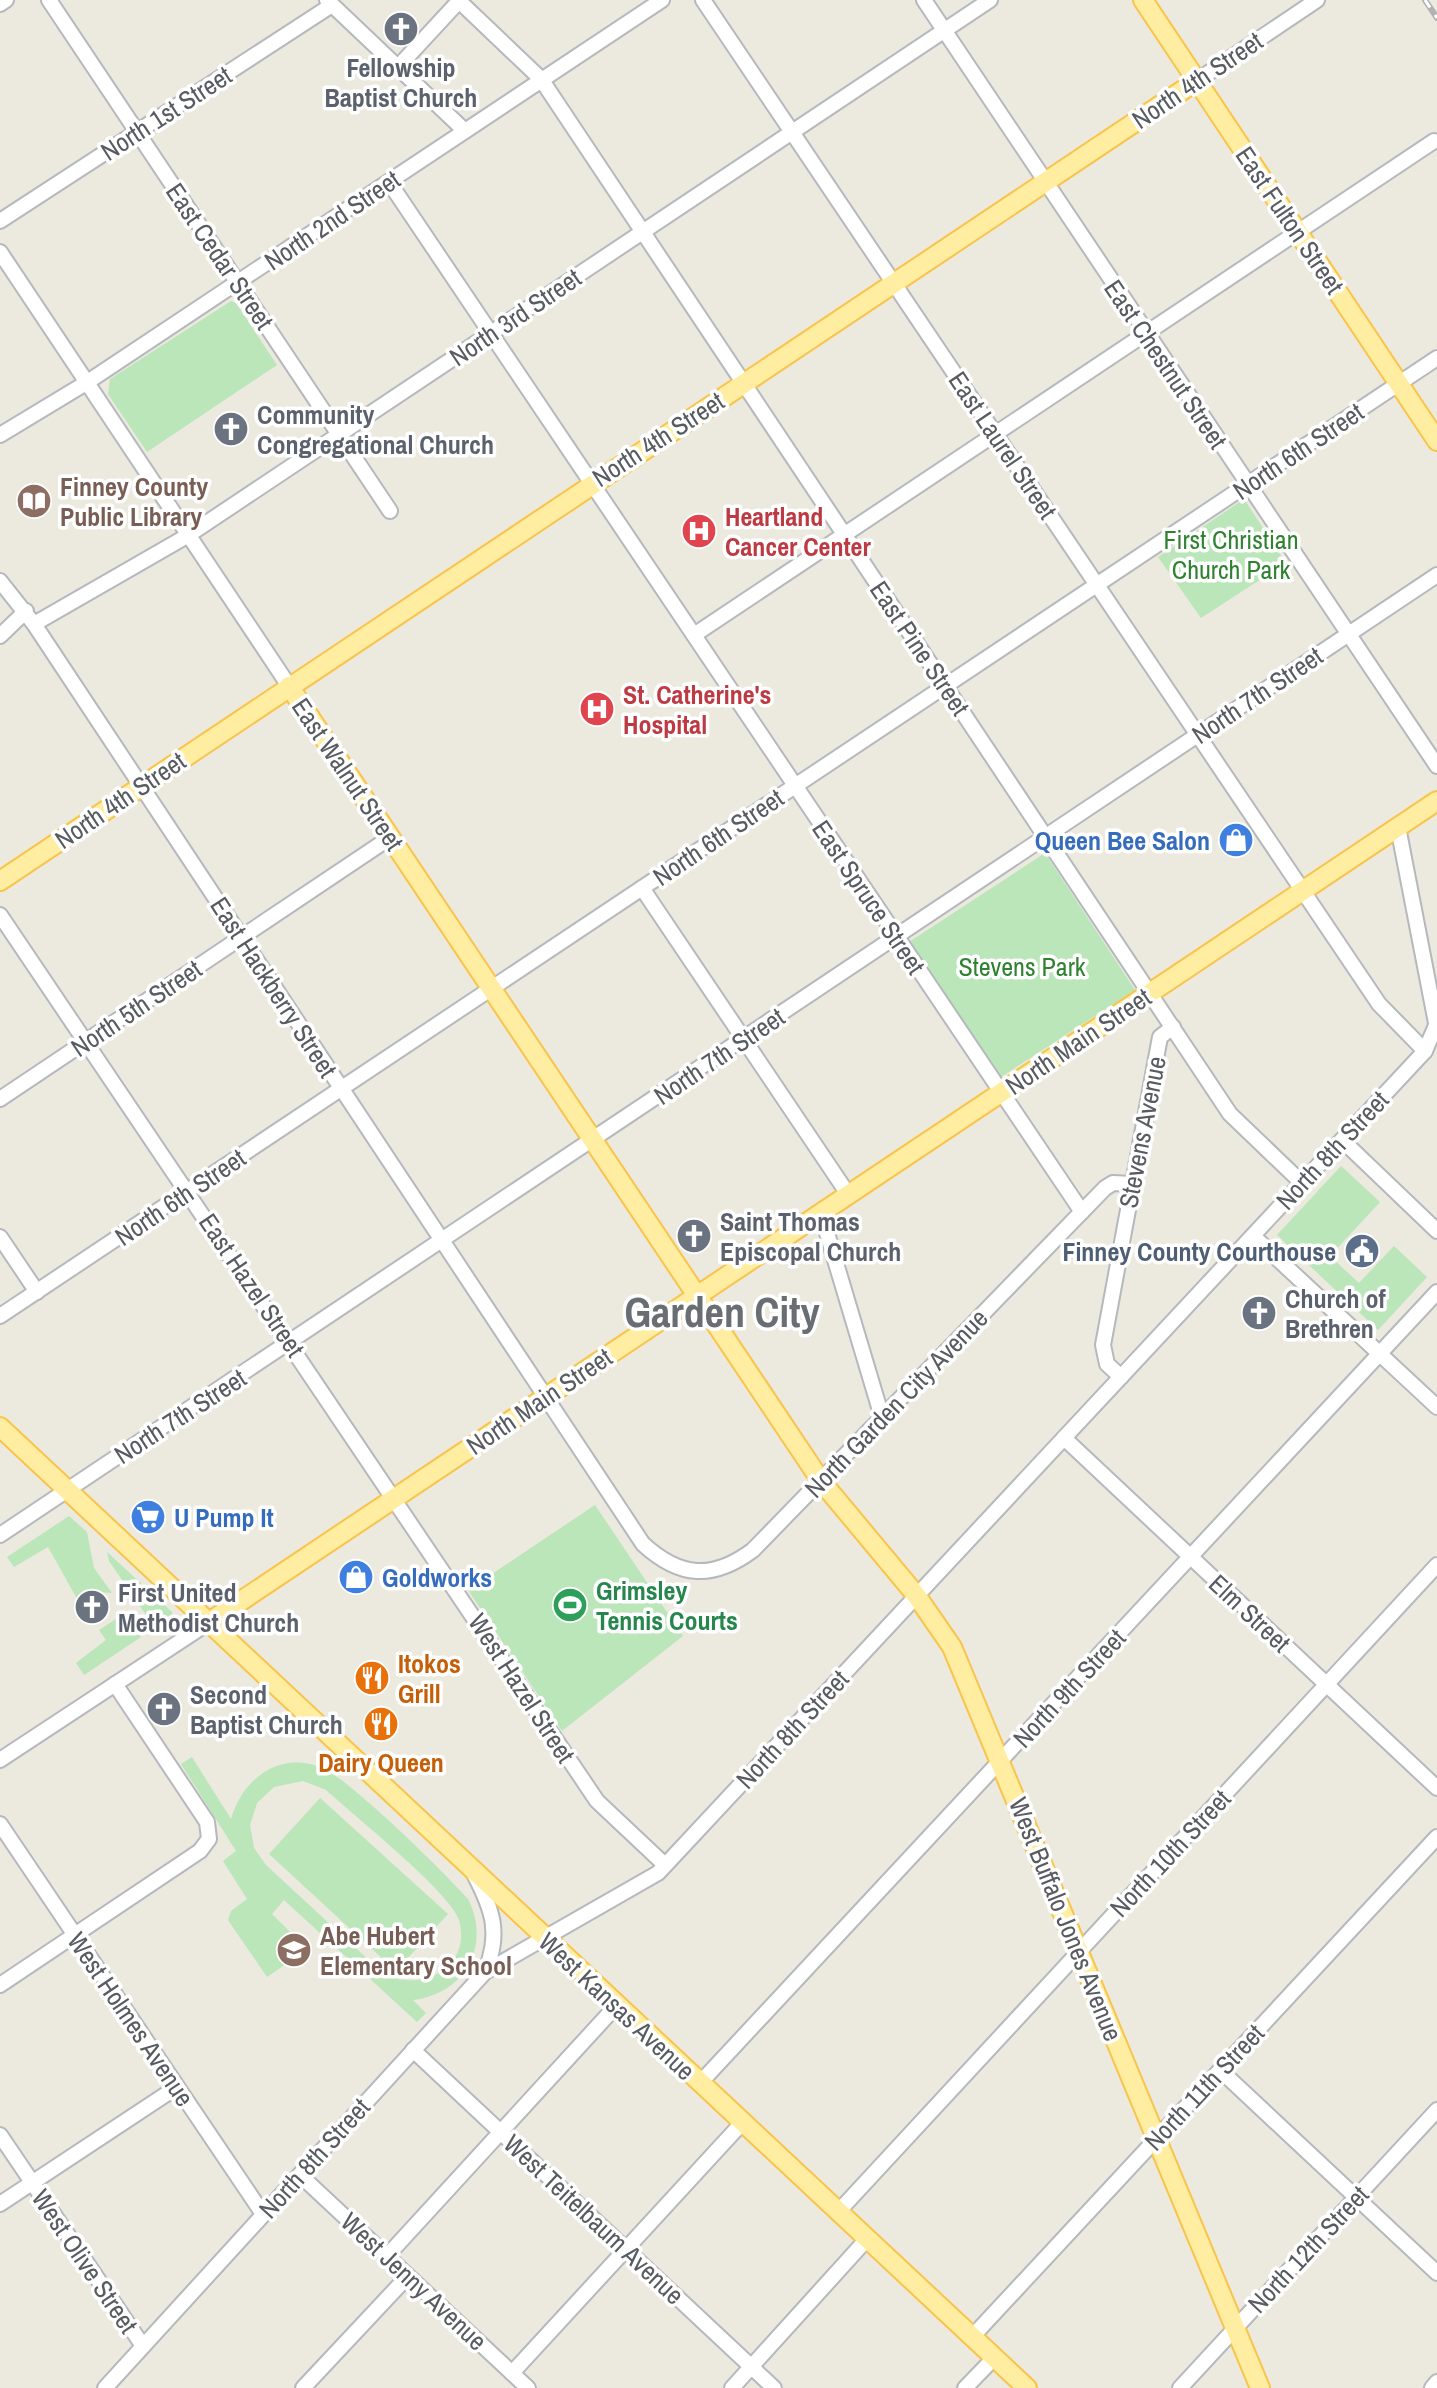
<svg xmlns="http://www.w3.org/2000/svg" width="1437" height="2388" viewBox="0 0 1437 2388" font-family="'Archivo Narrow',sans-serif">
	<rect width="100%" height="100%" fill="#ece9df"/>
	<g fill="#bae6b9" fill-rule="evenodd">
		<path d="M231,301L236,303L277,365L147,452L108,394L110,379Z"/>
		<path d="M1244,499L1286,563L1201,618L1158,557Z"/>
		<path d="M1045,853L1135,990L998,1079L909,942Z"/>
		<path d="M1341,1166L1380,1202L1330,1256L1359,1283L1394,1246L1427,1277L1378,1330L1277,1235Z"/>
		<path d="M595,1505L683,1636L562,1731L468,1590Z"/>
		<path d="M69,1516L87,1532L94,1568L112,1593L99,1592L80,1604L48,1547L14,1567L7,1557Z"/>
		<path d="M107,1552L172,1612V1617L155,1628L109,1561Z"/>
		<path d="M125,1613L141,1637L84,1675L76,1663L106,1640L99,1630Z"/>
		<path d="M192,1757L231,1819C242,1780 278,1751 320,1767C348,1777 446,1874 468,1899C492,1946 464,1994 413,2000L426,2013L417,2022L284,1900L272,1914L305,1947L302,1953L267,1977L228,1920L231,1911L247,1899L223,1861L236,1851L181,1764ZM303,1781L326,1790C352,1814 450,1892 459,1920C472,1967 423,1992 385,1975L266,1865L254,1848L250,1825L257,1803L274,1787Z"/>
		<path d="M320,1798L448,1914L396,1971L269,1854Z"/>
	</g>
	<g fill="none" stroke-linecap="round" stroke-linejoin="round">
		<defs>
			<g id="minor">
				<path d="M49,0L390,511"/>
				<path d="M327,0L465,131"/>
				<path d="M458,0L541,79L1230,1114L1302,1183"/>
				<path d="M703,0L1379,1004L1425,1051"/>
				<path d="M924,0L1437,766"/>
				<path d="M0,4L6,0"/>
				<path d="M398,67L460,0"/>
				<path d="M1198,80L1317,0"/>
				<path d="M389,182L1082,1212"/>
				<path d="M0,221L332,5"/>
				<path d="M0,252L289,686"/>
				<path d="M0,435L86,383L662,0"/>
				<path d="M0,581L34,624L643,1544C680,1578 713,1580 753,1550L1105,1188L1113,1183L1132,1184"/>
				<path d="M34,624L187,536L990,0"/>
				<path d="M694,635L1434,141"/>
				<path d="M0,636L26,611"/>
				<path d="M1398,827L1436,1023"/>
				<path d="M642,888L848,1194"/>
				<path d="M0,915L597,1801L665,1865"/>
				<path d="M0,1099L391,837"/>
				<path d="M1342,1140L1437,1231"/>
				<path d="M821,1213L882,1417"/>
				<path d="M1253,1236L1437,1407"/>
				<path d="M0,1237L37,1292"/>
				<path d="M0,1316L1437,358"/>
				<path d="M1121,1377L1107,1364L1103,1345L1160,1037L1173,1027"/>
				<path d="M1064,1438L1437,1788"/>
				<path d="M0,1535L1437,575"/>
				<path d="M0,1760L208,1623"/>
				<path d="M0,1824L263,2214"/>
				<path d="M474,1874C493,1910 501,1934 485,1972"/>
				<path d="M0,1985L200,1851L209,1839L207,1822L115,1684"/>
				<path d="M413,2050L774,2388"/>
				<path d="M1220,2070L1437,2273"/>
				<path d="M700,2083L1437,1292"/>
				<path d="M0,2135L143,2346"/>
				<path d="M300,2175L528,2388"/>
				<path d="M0,2204L177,2087"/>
				<path d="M838,2212L1437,1565"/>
				<path d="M387,2256L617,2005"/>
				<path d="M972,2337L1437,1837"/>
				<path d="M512,2373L742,2123"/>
				<path d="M105,2388L485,1972L658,1873L1425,1051L1437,1023"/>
				<path d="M303,2388L408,2276"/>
				<path d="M732,2388L867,2239"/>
				<path d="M965,2388L994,2358"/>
				<path d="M1180,2388L1437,2110"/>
				<path d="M1432,2388L1437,2382"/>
			</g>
			<g id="major">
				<path d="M1143,0L1437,441"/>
				<path d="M289,686L821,1481L916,1595L952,1647L1260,2388"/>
				<path d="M0,881L1198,80"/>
				<path d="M0,1427L1027,2388"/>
				<path d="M208,1623L1437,801"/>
			</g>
		</defs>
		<use href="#minor" stroke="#b5b8bd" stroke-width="18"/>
		<use href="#major" stroke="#f9c44b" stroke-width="22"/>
		<use href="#minor" stroke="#fff" stroke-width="14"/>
		<use href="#major" stroke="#ffeda1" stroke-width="18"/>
		<defs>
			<path id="rail" d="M1425,0L1437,18"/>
		</defs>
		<use href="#rail" stroke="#b1b2b2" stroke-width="6"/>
		<use href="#rail" stroke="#fff" stroke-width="3" stroke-dasharray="9" stroke-linecap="butt"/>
	</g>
	<defs>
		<symbol id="church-disc" viewBox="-11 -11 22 22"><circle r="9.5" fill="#6b7280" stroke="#fff"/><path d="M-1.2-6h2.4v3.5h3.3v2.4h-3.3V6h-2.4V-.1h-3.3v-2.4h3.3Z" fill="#fff"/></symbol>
		<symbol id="library-disc" viewBox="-11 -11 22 22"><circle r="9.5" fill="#8d6e63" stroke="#fff"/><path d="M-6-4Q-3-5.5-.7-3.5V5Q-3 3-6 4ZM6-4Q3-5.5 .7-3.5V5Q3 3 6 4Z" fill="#fff"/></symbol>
		<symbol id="hospital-disc" viewBox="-11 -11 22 22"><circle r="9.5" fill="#e0444e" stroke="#fff"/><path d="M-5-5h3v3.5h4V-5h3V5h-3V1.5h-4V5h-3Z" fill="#fff"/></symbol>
		<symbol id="shop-disc" viewBox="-11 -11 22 22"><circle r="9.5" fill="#3f7fe0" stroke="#fff"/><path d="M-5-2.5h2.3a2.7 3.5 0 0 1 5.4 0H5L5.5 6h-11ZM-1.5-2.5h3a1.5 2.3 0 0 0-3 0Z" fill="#fff"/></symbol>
		<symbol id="civic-disc" viewBox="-11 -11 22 22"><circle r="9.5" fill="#5c6f8a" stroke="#fff"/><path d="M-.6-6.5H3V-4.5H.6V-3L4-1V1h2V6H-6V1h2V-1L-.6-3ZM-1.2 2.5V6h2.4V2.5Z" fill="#fff"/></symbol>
		<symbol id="supermarket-disc" viewBox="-11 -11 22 22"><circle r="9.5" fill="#3f7fe0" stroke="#fff"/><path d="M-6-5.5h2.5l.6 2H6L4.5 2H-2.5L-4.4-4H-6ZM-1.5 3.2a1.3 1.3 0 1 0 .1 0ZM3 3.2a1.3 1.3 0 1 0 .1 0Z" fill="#fff"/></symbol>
		<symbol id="stadium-disc" viewBox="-11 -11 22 22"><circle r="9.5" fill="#2e9e5b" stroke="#fff"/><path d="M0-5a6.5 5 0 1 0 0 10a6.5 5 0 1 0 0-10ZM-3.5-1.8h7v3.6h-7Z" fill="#fff"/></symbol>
		<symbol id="restaurant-disc" viewBox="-11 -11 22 22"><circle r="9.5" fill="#e8710a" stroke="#fff"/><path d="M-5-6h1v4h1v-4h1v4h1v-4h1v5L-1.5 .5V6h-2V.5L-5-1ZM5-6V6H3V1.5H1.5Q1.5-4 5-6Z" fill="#fff"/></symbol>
		<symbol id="school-disc" viewBox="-11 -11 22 22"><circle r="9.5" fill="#8d6e63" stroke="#fff"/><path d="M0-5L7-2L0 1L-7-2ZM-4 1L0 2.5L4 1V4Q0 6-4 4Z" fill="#fff"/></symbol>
	</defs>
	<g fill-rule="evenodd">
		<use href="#church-disc" x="381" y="9" width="40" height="40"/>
		<use href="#church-disc" x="211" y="409" width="40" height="40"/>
		<use href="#library-disc" x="14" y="481" width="40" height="40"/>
		<use href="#hospital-disc" x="679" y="511" width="40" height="40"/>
		<use href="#hospital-disc" x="577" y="689" width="40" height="40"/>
		<use href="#shop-disc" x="1216" y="820" width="40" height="40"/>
		<use href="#church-disc" x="674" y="1216" width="40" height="40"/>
		<use href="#civic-disc" x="1342" y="1231" width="40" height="40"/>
		<use href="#church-disc" x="1239" y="1293" width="40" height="40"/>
		<use href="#supermarket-disc" x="128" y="1497" width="40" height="40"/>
		<use href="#shop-disc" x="336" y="1557" width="40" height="40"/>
		<use href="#stadium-disc" x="550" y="1585" width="40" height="40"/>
		<use href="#church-disc" x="72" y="1587" width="40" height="40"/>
		<use href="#restaurant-disc" x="352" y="1658" width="40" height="40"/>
		<use href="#church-disc" x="144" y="1689" width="40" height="40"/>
		<use href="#restaurant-disc" x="361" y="1704" width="40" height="40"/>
		<use href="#school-disc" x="274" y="1930" width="40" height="40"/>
	</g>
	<g text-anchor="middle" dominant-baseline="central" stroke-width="7" stroke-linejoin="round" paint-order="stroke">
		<g font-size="26" font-weight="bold" fill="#5b616d" stroke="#fff" text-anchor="start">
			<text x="401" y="67" text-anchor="middle">Fellowship<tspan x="401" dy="30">Baptist Church</tspan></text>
			<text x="257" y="414">Community<tspan x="257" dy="30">Congregational Church</tspan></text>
			<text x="720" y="1221">Saint Thomas<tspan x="720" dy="30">Episcopal Church</tspan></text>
			<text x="1285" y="1298">Church of<tspan x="1285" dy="30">Brethren</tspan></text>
			<text x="118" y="1592">First United<tspan x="118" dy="30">Methodist Church</tspan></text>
			<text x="190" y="1694">Second<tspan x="190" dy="30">Baptist Church</tspan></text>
		</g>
		<g font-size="26" fill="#585c61" stroke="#fff">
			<text transform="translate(1197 80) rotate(-34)">North 4th Street</text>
			<text transform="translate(166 113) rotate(-33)">North 1st Street</text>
			<text transform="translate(332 220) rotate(-34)">North 2nd Street</text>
			<text transform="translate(1290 220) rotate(56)">East Fulton Street</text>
			<text transform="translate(220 256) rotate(56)">East Cedar Street</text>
			<text transform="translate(515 317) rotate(-34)">North 3rd Street</text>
			<text transform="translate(1166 364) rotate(56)">East Chestnut Street</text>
			<text transform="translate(658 439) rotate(-33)">North 4th Street</text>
			<text transform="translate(1003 445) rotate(56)">East Laurel Street</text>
			<text transform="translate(1298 451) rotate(-34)">North 6th Street</text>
			<text transform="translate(920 648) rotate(56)">East Pine Street</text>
			<text transform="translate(1257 695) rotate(-34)">North 7th Street</text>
			<text transform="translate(348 774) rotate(56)">East Walnut Street</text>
			<text transform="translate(120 800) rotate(-34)">North 4th Street</text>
			<text transform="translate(718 837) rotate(-34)">North 6th Street</text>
			<text transform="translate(869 897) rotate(56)">East Spruce Street</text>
			<text transform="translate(274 987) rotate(57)">East Hackberry Street</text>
			<text transform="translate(136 1008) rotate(-34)">North 5th Street</text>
			<text transform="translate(1078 1041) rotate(-34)">North Main Street</text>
			<text transform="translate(719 1056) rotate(-34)">North 7th Street</text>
			<text transform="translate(1142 1132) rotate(-79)">Stevens Avenue</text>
			<text transform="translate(1332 1150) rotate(-47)">North 8th Street</text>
			<text transform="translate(180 1197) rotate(-34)">North 6th Street</text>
			<text transform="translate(252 1285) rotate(56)">East Hazel Street</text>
			<text transform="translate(539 1401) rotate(-34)">North Main Street</text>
			<text transform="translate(896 1403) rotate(-46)">North Garden City Avenue</text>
			<text transform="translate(180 1416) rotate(-33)">North 7th Street</text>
			<text transform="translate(1250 1613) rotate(43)">Elm Street</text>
			<text transform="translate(522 1688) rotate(57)">West Hazel Street</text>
			<text transform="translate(1069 1688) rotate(-47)">North 9th Street</text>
			<text transform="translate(792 1729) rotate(-47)">North 8th Street</text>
			<text transform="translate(1170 1853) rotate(-47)">North 10th Street</text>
			<text transform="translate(1066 1919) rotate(68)">West Buffalo Jones Avenue</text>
			<text transform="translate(617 2006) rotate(43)">West Kansas Avenue</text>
			<text transform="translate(131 2019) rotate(56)">West Holmes Avenue</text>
			<text transform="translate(1204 2087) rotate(-47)">North 11th Street</text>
			<text transform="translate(314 2158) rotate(-48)">North 8th Street</text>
			<text transform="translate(594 2219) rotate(43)">West Teitelbaum Avenue</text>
			<text transform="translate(1308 2249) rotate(-47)">North 12th Street</text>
			<text transform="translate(85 2261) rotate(56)">West Olive Street</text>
			<text transform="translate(414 2281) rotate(43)">West Jenny Avenue</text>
		</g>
		<g font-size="26" font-weight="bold" fill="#785e54" stroke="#fff" text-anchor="start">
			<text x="60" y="486">Finney County<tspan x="60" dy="30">Public Library</tspan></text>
			<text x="320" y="1935">Abe Hubert<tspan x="320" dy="30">Elementary School</tspan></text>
		</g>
		<g font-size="26" font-weight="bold" fill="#be3a42" stroke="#fff" text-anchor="start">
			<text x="725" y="516">Heartland<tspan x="725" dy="30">Cancer Center</tspan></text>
			<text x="623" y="694">St. Catherine's<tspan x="623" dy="30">Hospital</tspan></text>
		</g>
		<g font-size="26" fill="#2e8230" stroke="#fff">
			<text x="1231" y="539">First Christian<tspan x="1231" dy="30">Church Park</tspan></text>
			<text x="1022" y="966">Stevens Park</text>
		</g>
		<g font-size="26" font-weight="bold" fill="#366cbe" stroke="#fff" text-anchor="start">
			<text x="1210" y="840" text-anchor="end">Queen Bee Salon</text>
			<text x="174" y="1517">U Pump It</text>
			<text x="382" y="1577">Goldworks</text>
		</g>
		<g font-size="26" font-weight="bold" fill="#4e5e75" stroke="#fff" text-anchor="end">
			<text x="1336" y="1251">Finney County Courthouse</text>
		</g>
		<g font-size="26" font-weight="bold" fill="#27864d" stroke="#fff" text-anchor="start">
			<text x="596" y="1590">Grimsley<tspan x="596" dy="30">Tennis Courts</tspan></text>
		</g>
		<g font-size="26" font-weight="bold" fill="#c56008" stroke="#fff" text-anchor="start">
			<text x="398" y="1663">Itokos<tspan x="398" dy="30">Grill</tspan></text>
			<text x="381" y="1762" text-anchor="middle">Dairy Queen</text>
		</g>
		<g font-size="42" font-weight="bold" fill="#696e73" stroke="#fff">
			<text x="722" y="1312">Garden City</text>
		</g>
	</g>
</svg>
